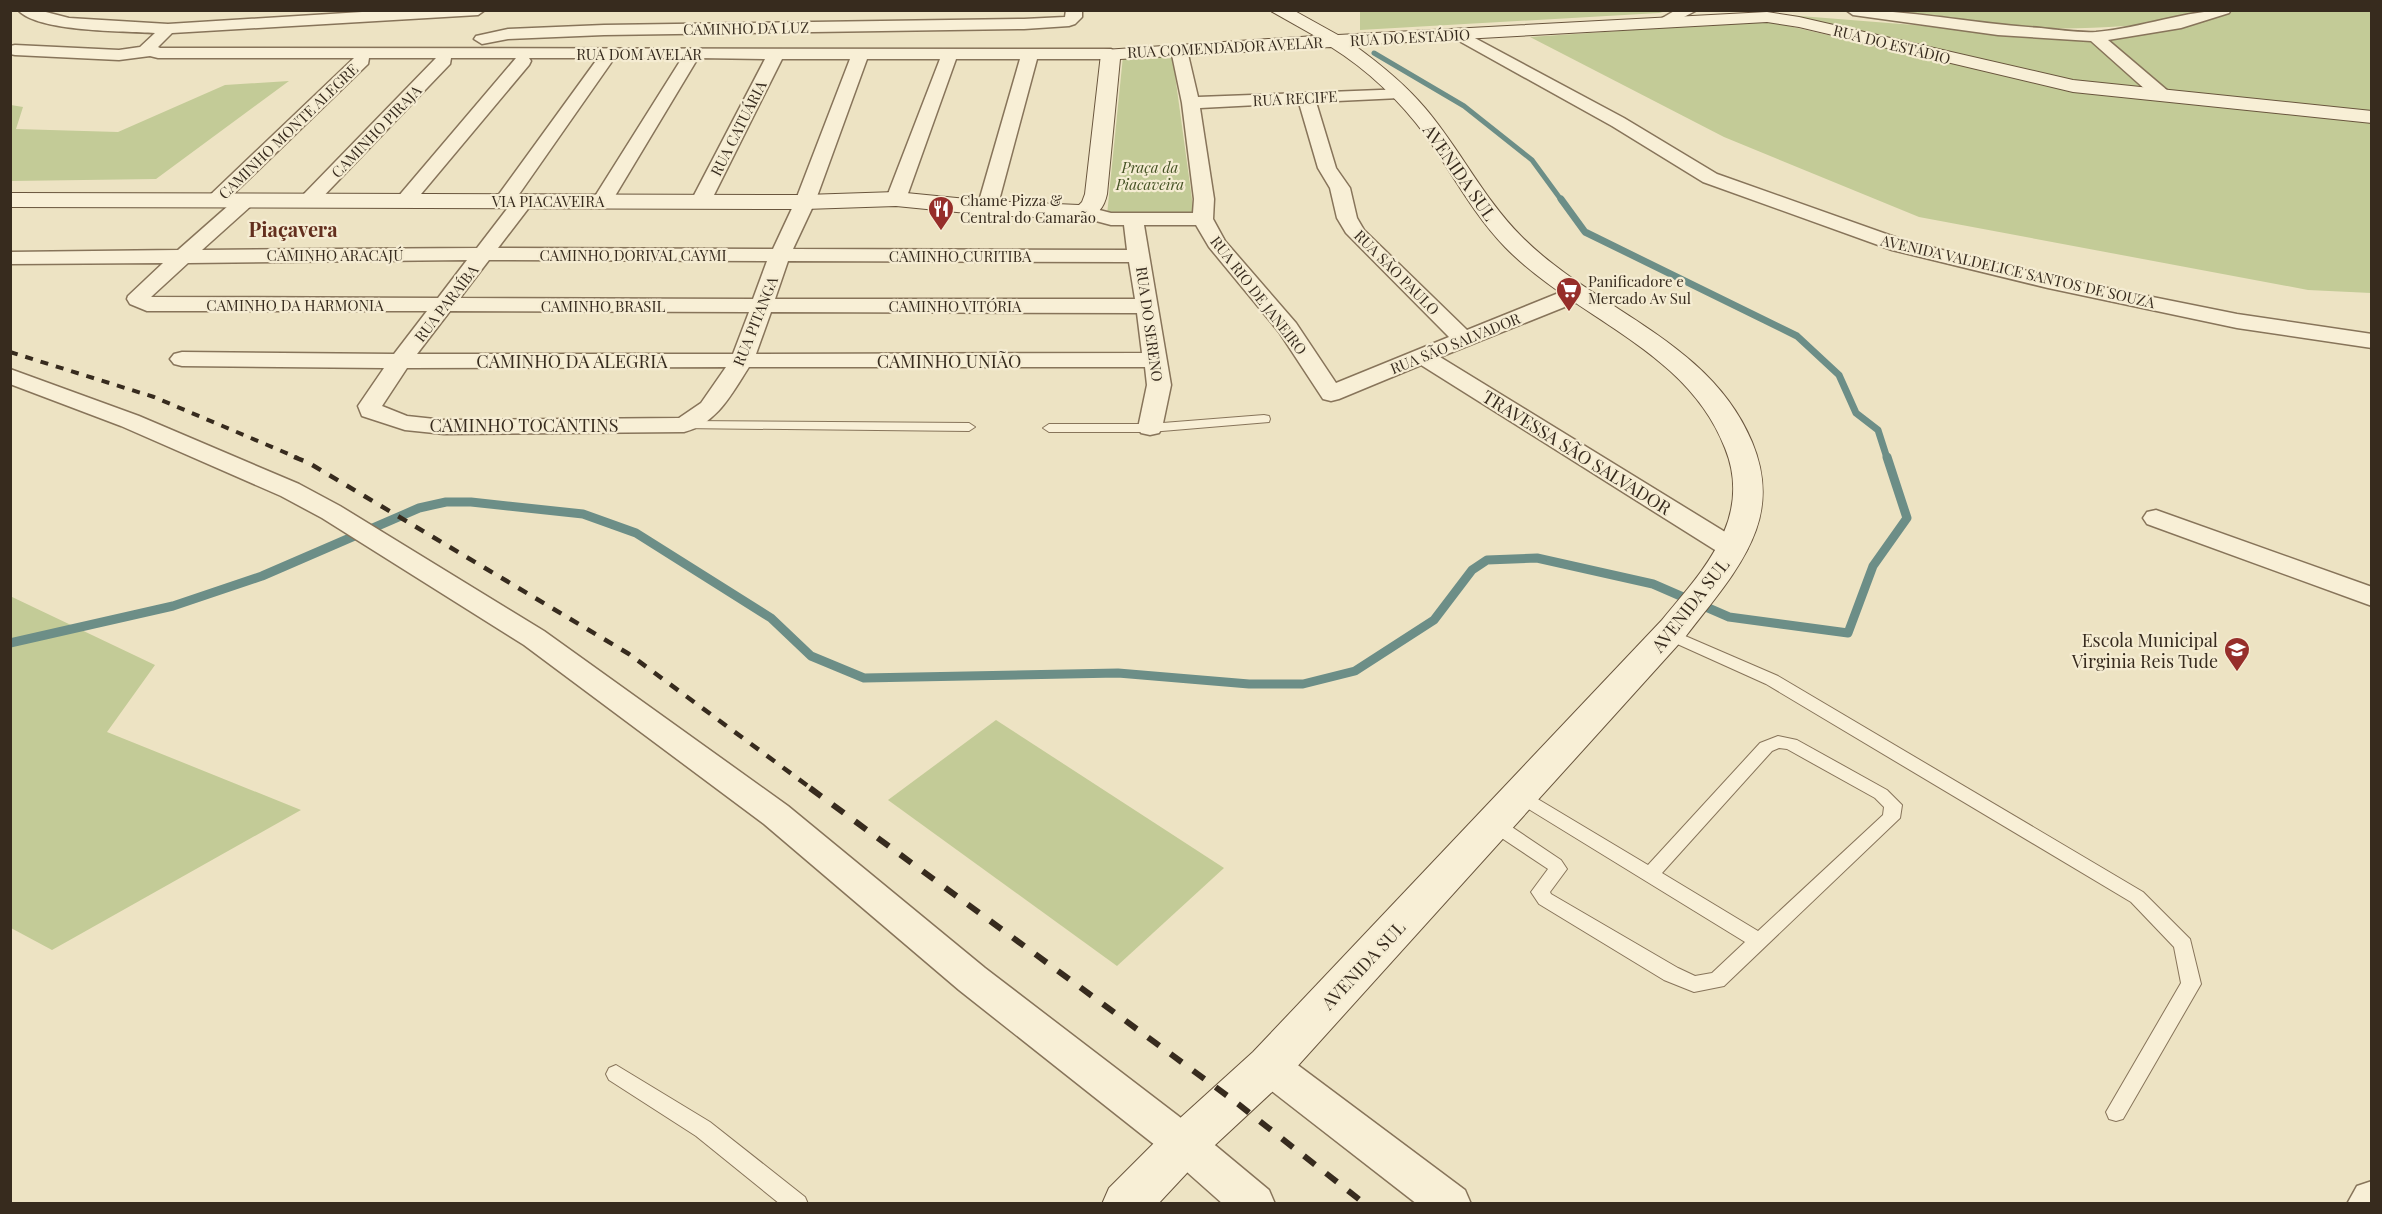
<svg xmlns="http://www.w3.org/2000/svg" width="2382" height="1214" viewBox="0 0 2382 1214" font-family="'Playfair Display',serif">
	<rect width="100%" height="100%" fill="#ede3c3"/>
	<g fill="#c3cb97">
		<path d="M1360,11V10L1667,11L1659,13L1360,30Z"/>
		<path d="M1893,11H2205C2181,21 2151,24 2125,26C2047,32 1969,27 1893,11Z"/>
		<path d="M2236,11H2371V112L2063,80L1774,14L2103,40L2186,24Z"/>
		<path d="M1767,21L2062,89L2371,122V293L2308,290L1919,217L1724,137L1530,37Z"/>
		<path d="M1172,53L1194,214L1107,215L1123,56Z"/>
		<path d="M289,81L156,179L11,181V105L23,107L16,129L118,132L225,85Z"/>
		<path d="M10,596L155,665L107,732L301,810L52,950L11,928Z"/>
		<path d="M996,720L1224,868L1117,966L888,800Z"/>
	</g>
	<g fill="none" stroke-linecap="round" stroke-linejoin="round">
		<path stroke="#6c8e87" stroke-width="5" d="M1374,53L1464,106L1532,160L1562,201"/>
		<path stroke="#6c8e87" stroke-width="7" d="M1561,199L1585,232L1797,336L1839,375L1856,413L1878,430L1887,458"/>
		<path stroke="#6c8e87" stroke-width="9" d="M10,643L173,606L262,576L419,508L446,502H471L583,514L636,533L771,618L811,656L864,678L1118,673L1249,684H1303L1355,671L1434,620L1472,570L1487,560L1537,558L1653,584L1729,617L1848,633L1873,566L1907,518L1887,457"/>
		<defs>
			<g id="lane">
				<path d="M1264,415L1269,416L1270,419L1269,422L1150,432H1049L1043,428L1049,424H1150Z"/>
				<path d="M684,421L969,423L975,427L969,431L679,428L678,425Z"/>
				<path d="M1669,629L1778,676L2143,892L2190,939L2201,984L2123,1119L2116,1121L2109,1119L2106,1112L2181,983L2174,947L2131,902L1766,684L1664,638L1661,634L1664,630Z"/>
				<path d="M1778,736L1797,740L1887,790L1902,805L1900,818L1724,986L1694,992L1664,980L1539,904L1531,892L1548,869L1488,829L1485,824L1488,819L1494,817L1500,819L1561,860L1567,869L1550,892L1551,894L1678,968L1695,976L1712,973L1745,942L1514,800L1511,796L1514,792L1520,790L1526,792L1648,865L1760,743ZM1779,748L1787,749L1875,798L1884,807L1883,815L1758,931L1662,873L1772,751Z"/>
				<path d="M616,1065L710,1122L805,1197L808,1204H780L696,1136L609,1080L606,1074L609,1068Z"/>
			</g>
			<g id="street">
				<path d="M18,10H38L69,18L168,24L394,10H485L478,15L172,33L158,47L160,48L1111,49L1119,54L1111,59H1037L997,208L994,212H980L977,208L1020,59H956L906,199L903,203H889L886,199L940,59H867L815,202L793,249L1127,250L1124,225H1111L1077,216L1074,212L1077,208L1084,206L1111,213H1193L1194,199L1182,103L1171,50L1173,47L1179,45L1187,50L1198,97L1406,89L1409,93L1406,97L1400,98L1316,102L1336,168L1350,188L1357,218L1364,230L1467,330L1571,288L1579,287L1587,288L1590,293L1587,298L1440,357L1743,543L1747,549L1743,555L1733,557L1723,555L1421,365L1339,399L1331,401L1323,399L1279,332L1209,247L1196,225H1144L1171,385L1162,428L1159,433L1150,435L1141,433L1138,428L1147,385L1145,367H749C732,393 717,424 684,432L444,434L405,430L362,416L358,406L384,368L182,366L174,364L170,359L174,354L182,352L394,354L427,311H147L130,304L127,299L128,296L163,263L10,264V252L178,250L237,198H251L254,202L251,206L202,250L477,248L510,205H497L494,201L598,58H529L531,61L529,65L411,206H397L394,202L397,198L516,58H451L450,64L315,205H301L298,201L301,197L436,58H369L368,64L222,205H208L205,201L208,197L354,58H158L150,56L119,60L15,55L10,54V46L15,45L119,50L140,47L155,33C124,31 37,32 18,10ZM612,58H682L592,201L595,205H609L612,201L698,58L765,59L691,201L694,205H708L711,201L782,59H850L795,202L773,249L498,248L534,201L531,197L524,195L515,200L613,60ZM1299,103L1318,168L1330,188L1337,218L1346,233L1449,337L1336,383L1296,323L1225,241L1213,219L1214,199L1200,108ZM467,260L438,298L151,297L188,263ZM489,260L767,261L753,299L460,298ZM788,261L1129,262L1135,299H775ZM450,311L749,312L733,354H417ZM771,312L1137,313L1142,353L756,354ZM726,367L701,403L679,418L444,420L407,416L382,406L407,368Z"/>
				<path d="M1066,10H1082V17L1075,24L1069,26L1024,29L604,35L508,39L482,44L474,39L476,36L508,29L604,25L1024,19L1065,17Z"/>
				<path d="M1676,10H1697L1671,24H1659L1657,21Z"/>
				<path d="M1846,10C1911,10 1976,24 2041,28C2059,30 2079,33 2096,32C2142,28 2186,10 2231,10L2229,13L2181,28L2108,40L2168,91L2171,95L2168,99H2156L2091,41L1998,35L1853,15Z"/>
				<path d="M1458,29L1624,118L1717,174L1906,241L2048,276L2237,314L2372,334V348L2237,328L2048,288L1892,250L1703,182L1612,126L1452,37L1450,34Z"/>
				<path d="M10,369L139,416L299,484L340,506L544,631L788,806L985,968L1198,1131L1269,1190L1275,1204H1223L1170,1157L959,990L764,824L524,645L322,518L281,496L121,426L10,384Z"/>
				<path d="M2156,510L2372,587V606L2147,524L2143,518L2147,512Z"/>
				<path d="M1269,1049L1283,1054L1465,1190L1471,1204H1417L1255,1078L1250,1066L1255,1054Z"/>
				<path d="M2372,1181V1204H2347L2357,1186Z"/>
			</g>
			<path id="secondary" d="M1269,10H1293L1338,35L1767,12L1799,17L2073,80L2372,111V123L2073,92L1799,27L1767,22L1354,45C1380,64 1405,84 1425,108C1460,149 1483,198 1521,236C1593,309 1710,340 1752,442C1764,471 1767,499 1756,530C1742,569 1711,603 1686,636L1285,1080L1200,1159L1158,1204H1102L1109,1188L1168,1129L1253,1052L1662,620C1685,592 1710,565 1724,532C1736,504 1736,475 1725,448C1687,349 1574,318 1505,247C1473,214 1452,173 1426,136C1400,101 1368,70 1331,47L1120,59L1107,194C1104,208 1098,215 1084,219L987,215L896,206L805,209L10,207V193L805,195L896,192L987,201L1079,205L1082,202L1085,194L1101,54L1104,50L1315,36Z"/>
		</defs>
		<use href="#lane" stroke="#87745a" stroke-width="2"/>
		<use href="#street" stroke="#87745a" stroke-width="3"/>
		<use href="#secondary" stroke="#69553d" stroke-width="2"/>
		<use href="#lane" fill="#f8efd6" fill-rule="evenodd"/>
		<use href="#street" fill="#f8efd6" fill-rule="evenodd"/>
		<use href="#secondary" fill="#f8efd6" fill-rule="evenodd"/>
		<path stroke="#372b1e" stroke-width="4" stroke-dasharray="8 8" stroke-linecap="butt" d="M10,352L154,397L298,458"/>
		<path stroke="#372b1e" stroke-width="4.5" stroke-dasharray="10 10" stroke-linecap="butt" d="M294,457L309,463L629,654L812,789"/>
		<path stroke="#372b1e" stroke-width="6" stroke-dasharray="14 14" stroke-linecap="butt" d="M810,788L1233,1100L1365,1204"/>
	</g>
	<defs>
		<symbol id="restaurant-pin" viewBox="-11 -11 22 30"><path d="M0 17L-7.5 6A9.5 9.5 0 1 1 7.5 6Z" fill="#962e2a" stroke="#f5ecd2"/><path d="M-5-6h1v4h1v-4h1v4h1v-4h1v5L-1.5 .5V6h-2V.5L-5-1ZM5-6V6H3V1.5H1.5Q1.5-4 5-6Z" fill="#fff"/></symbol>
		<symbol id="supermarket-pin" viewBox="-11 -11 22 30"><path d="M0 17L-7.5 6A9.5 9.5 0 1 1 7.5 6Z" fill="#962e2a" stroke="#f5ecd2"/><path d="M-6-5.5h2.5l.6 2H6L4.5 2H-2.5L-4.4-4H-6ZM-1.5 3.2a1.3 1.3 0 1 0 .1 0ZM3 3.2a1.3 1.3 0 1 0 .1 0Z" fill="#fff"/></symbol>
		<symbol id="school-pin" viewBox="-11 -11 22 30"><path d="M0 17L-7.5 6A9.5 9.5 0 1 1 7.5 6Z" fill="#962e2a" stroke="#f5ecd2"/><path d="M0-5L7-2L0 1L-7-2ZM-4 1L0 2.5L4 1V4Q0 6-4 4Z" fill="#fff"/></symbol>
	</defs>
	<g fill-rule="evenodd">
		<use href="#restaurant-pin" x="926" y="194" width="30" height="40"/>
		<use href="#supermarket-pin" x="1554" y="275" width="30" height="40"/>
		<use href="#school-pin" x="2222" y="635" width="30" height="40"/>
	</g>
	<g text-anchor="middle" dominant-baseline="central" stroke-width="4.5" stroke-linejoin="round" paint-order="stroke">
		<g font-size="15" fill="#372b1e" stroke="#f5ecd2">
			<text transform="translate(746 28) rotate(-1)">CAMINHO DA LUZ</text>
			<text transform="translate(1410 37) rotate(-3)">RUA DO ESTÁDIO</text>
			<text transform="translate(1892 44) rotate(14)">RUA DO ESTÁDIO</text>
			<text transform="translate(1225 47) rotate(-3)">RUA COMENDADOR AVELAR</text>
			<text x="639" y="54">RUA DOM AVELAR</text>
			<text transform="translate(1295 98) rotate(-3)">RUA RECIFE</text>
			<text transform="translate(738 128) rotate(-63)">RUA CATUÁRIA</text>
			<text transform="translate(288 131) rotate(-44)">CAMINHO MONTE ALEGRE</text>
			<text transform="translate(376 131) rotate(-46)">CAMINHO PIRAJA</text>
			<text x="548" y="201">VIA PIACAVEIRA</text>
			<text x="335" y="255">CAMINHO ARACAJÚ</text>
			<text x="633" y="255">CAMINHO DORIVAL CAYMI</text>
			<text x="960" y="256">CAMINHO CURITIBA</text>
			<text transform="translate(2018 271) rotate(13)">AVENIDA VALDELICE SANTOS DE SOUZA</text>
			<text transform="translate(1397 272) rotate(45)">RUA SÃO PAULO</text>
			<text transform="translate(1259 295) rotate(52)">RUA RIO DE JANEIRO</text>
			<text transform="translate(446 303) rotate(-52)">RUA PARAÍBA</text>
			<text x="295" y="305">CAMINHO DA HARMONIA</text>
			<text x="603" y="306">CAMINHO BRASIL</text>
			<text x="955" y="306">CAMINHO VITÓRIA</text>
			<text transform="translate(755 321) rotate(-68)">RUA PITANGA</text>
			<text transform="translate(1150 324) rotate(82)">RUA DO SERENO</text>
			<text transform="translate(1455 343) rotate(-22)">RUA SÃO SALVADOR</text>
		</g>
		<g font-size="15" font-style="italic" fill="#465325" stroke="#f5ecd2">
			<text x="1150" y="167">Praça da<tspan x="1150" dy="17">Piacaveira</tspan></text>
		</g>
		<g font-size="15" fill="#372b1e" stroke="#f5ecd2" text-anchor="start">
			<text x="960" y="200">Chame Pizza &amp;<tspan x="960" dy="17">Central do Camarão</tspan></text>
			<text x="1588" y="281">Panificadore e<tspan x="1588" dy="17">Mercado Av Sul</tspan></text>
		</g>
		<g font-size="18" fill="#372b1e" stroke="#f5ecd2">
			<text transform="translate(1460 172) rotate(55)">AVENIDA SUL</text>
			<text x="572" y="361">CAMINHO DA ALEGRIA</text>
			<text x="949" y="361">CAMINHO UNIÃO</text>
			<text x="524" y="425">CAMINHO TOCANTINS</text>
			<text transform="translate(1577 452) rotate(32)">TRAVESSA SÃO SALVADOR</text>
			<text transform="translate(1690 605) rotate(-52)">AVENIDA SUL</text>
			<text transform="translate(1363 965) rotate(-47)">AVENIDA SUL</text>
		</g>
		<g font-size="18" fill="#372b1e" stroke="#f5ecd2" text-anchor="end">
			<text x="2218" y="640">Escola Municipal<tspan x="2218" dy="21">Virginia Reis Tude</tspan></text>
		</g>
		<g font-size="20" font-weight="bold" fill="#632f1e" stroke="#f5ecd2">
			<text x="293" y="228">Piaçavera</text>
		</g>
	</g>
	<rect width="2382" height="1214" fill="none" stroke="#372b1e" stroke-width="24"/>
</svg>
